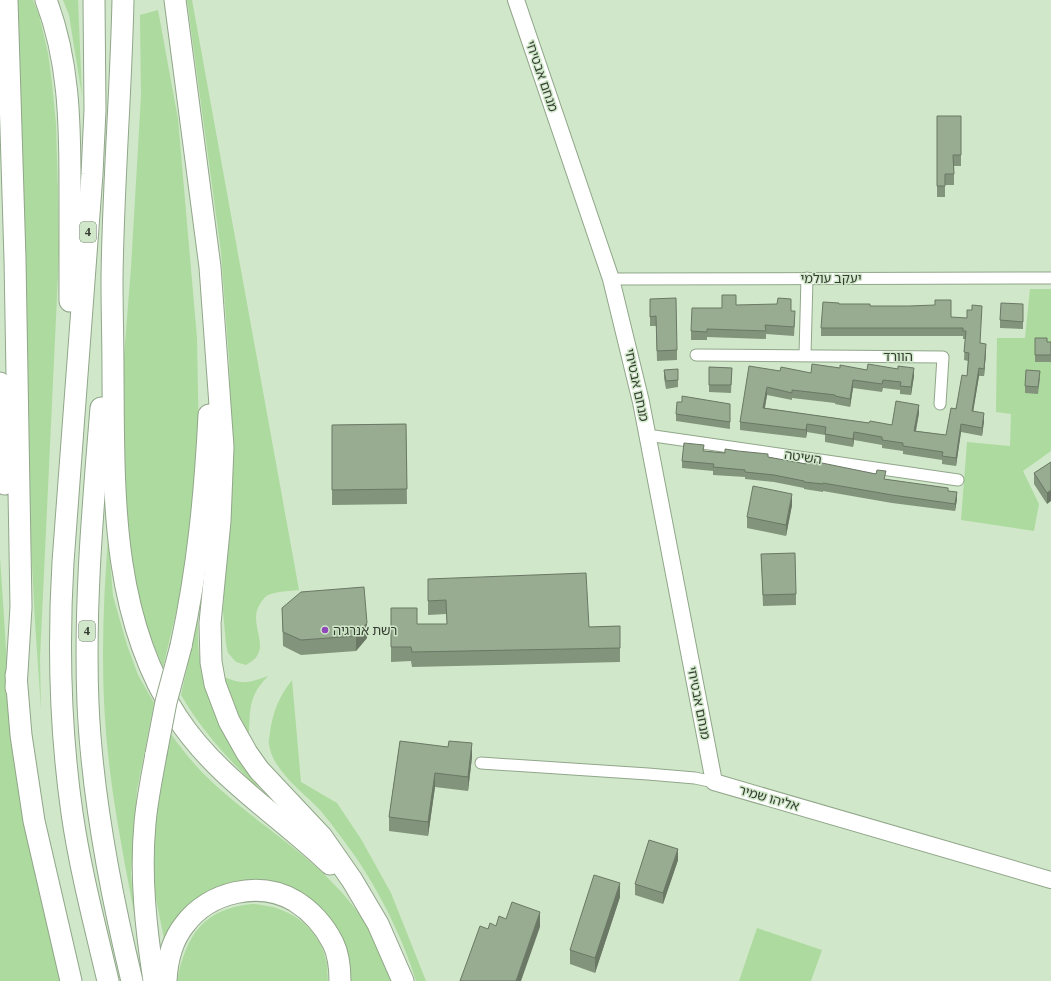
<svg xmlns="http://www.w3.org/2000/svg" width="1051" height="981" viewBox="0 0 1051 981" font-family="'Source Serif 4','Noto Sans Hebrew',serif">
	<rect width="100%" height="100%" fill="#d0e7c9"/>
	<g fill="#adda9e">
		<path d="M18,0H33L39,15L48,53L52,83L56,124L58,190L59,254L40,658L41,710L35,622L31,543Z"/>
		<path d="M63,0H78L82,96L69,15Z"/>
		<path d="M187,0H192L299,590C290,591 280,591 271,594C266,595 263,599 260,604C246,625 276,650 246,665L236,662L228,653L226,644L223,611L232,443L229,360L221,252Z"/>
		<path d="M158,10L178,119L197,338L199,448L184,579L163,667L149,633L132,582L126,525L122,381L131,268L141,96L140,15Z"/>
		<path d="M1030,289H1051V451L1023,471L1039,504L1034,531L961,520L967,442L1010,446L1011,414L996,412L997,338H1025Z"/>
		<path d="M108,538L113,596L127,645L138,675L154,703L137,790L131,874L135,918C126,869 116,820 110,771C100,694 102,616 108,538Z"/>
		<path d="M0,557L9,693L65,981H0Z"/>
		<path d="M198,607C198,625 197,644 200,662C208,715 232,751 263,793C232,763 203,733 181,695L193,642Z"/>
		<path d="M268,676C249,696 250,707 249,734L238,714L224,677C244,685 248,683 268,676Z"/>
		<path d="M292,680L301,782L337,803L361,839L391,893L426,981H416C403,938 380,893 355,856C344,841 332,824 320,810C303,792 272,770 269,744C268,741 270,736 270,732C273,711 279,697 292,680Z"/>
		<path d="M171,734C183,751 196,767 212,782C259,826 319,859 357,911C373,933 383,957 393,981H351C350,972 350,962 348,954C342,928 321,903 298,891C288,886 276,884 265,883C245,879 224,882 206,893C185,905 176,918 164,939C160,916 153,891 153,867C151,822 158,776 171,734Z"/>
		<path d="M253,904C287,906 318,925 326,960C328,966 327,974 328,981H177C186,935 204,908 253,904Z"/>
		<path d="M757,928L822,950L811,981H739Z"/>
	</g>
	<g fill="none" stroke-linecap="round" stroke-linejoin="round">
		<defs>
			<g id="street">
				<path d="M611,279L1051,278"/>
				<path d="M696,355L943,357L940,404"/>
				<path d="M805,355L807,278"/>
				<path d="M647,435L958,480"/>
				<path d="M481,763L648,774L695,778L714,782"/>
			</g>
			<path id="secondary" d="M516,0L611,279L641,402L714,782L1051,880"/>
			<g id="highway">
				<path d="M7,0L15,259L21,607L16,688"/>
				<path d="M46,0C69,60 70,122 70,185C70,224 70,262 70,301"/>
				<path d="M94,0L95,110L92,174L63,562C58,646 60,729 72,813C80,869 95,926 108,981"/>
				<path d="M123,0C121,93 113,186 112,279C112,310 113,342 113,374C114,491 110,615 177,717C216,777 279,815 330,864"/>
				<path d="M175,0L210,267L223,447L220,521L210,623L211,662L215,684L229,721L247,753L259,770L322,837L352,880L378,924L403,981"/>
				<path d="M0,383L5,484"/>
				<path d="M101,408C93,506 84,605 88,704C92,797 110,890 132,981"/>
				<path d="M181,646C198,567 205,494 209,415"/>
				<path d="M16,675L21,735L34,821L71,981"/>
				<path d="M154,981C146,929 140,876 145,823C147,800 152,777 156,754"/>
				<path d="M166,981C167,961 172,940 185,924C209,892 259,880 295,901C311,911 324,925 333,943C339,955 340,968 340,981"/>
			</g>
		</defs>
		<use href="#street" stroke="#91a68a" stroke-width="13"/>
		<use href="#secondary" stroke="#91a68a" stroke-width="18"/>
		<use href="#highway" stroke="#91a68a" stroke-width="23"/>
		<use href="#street" stroke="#fff" stroke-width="11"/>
		<use href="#secondary" stroke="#fff" stroke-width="16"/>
		<use href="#highway" stroke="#fff" stroke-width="21"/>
		<defs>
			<path id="highway-bridge" d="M156,754L166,702L181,646"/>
		</defs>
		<use href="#highway-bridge" stroke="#91a68a" stroke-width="23" stroke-linecap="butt"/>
		<use href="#highway-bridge" stroke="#fff" stroke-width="21"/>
	</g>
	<g fill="#82947c">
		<path d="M937,116H961V166H954V185H945V197H937Z"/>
		<path d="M650,299L677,350V360L657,361L656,326H650Z"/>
		<path d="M839,304L870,306L951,317L981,343L986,352L984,376H979L973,411L984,421L982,436L961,432L956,466L942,464V460L903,454V451L882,448V445L854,440L853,447L825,442V435L807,432L806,438L740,430V422L780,371L811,373L840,368L867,370L914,376L911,395L900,394V390L883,388L882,392L853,388L850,407L835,404V403L792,398V400L767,395L765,408L869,423L892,425L919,413L916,431L946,435L967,376L968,361L964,360L965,339H963V336H821V328Z"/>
		<path d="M736,305L791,311L795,319L794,336L766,334V339L707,337V340H691V331L722,308Z"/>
		<path d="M1023,311V329L1000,328V320Z"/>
		<path d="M1035,338L1047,342H1051V362H1035Z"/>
		<path d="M709,367L732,368L731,393L709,392Z"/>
		<path d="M664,370L678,380V387L666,389L664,378Z"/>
		<path d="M1040,378L1038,394L1025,393V386Z"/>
		<path d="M682,402L730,404V429L676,421V414Z"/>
		<path d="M406,424L407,504L332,505V425Z"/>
		<path d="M704,451L768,457L948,491L957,499L955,511L892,503L823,491V492L804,489V488L774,482L745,479V477L713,475V471L682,468V461Z"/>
		<path d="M1051,462L1047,504L1034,484V473Z"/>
		<path d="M792,505L786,536L747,528V517Z"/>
		<path d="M761,554L796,594V605L763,606Z"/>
		<path d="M428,579L589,627L620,626V662L412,667L411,661L391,662V608L417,624H447L446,614L428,615Z"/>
		<path d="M282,608L367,638L356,651L301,655L283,646Z"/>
		<path d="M400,741L472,757L468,791L435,787L428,836L389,831V817Z"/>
		<path d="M678,860L663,904L635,895V884Z"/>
		<path d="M620,897L595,973L570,964V950Z"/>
	</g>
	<g fill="#6a7865">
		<path d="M986,344V352L984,376V369Z"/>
		<path d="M914,368V376L911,395V387Z"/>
		<path d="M979,368V376L972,419V411Z"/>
		<path d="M853,380V388L850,407V399Z"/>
		<path d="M767,387V395L763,416V408Z"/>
		<path d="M919,405V413L914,439V431Z"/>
		<path d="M984,413V421L982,436V428Z"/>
		<path d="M807,424V432L806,438V430Z"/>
		<path d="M961,424V432L956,466V458Z"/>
		<path d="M854,432V440L853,447V439Z"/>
		<path d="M1051,490V501L1047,504V493Z"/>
		<path d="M957,492V499L955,511V504Z"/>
		<path d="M792,494V505L786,536V525Z"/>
		<path d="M367,623V638L356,651V636Z"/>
		<path d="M472,743V757L468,791V777Z"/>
		<path d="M435,773V787L428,836V822Z"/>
		<path d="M678,849V860L663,904V893Z"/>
		<path d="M620,883V897L595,973V958Z"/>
		<path d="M540,912V927L521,981H516Z"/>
	</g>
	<g fill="#97ac90" stroke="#6a7865">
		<path d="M937,116H961V155H953L954,174H945V186H937Z"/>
		<path d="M722,295H736V305L777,304L778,298L791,299V311H795L794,327L765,325L766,331L707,329V332L691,331L692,308H722Z"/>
		<path d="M676,298L677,350L657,351L656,316L650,317V299Z"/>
		<path d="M935,300H951V317L967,318V310H972V305L982,306L980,343L986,344L984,369L979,368L972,411L984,413L982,428L961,424L956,458L942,456L943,452L903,446V443L882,440V437L854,432L853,439L825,434L826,427L807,424L806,430L740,422L749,366L780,371L781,367L811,373L812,364L840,368V365L867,370L868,364L898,369V366L914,368L911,387L900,386L901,382L883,380L882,384L853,380L850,399L835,396V395L792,390V393L767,387L763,408L869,423L870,421L892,425L896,401L919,405L914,431L946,435L951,408L956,409L962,375L967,376L969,353L964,352L966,331H963V328H821L823,302L839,303V304H870V306H909L935,305Z"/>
		<path d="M1001,303L1023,304V322L1000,320Z"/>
		<path d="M1035,338H1047V342H1051V355H1035Z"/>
		<path d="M709,367L732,368L731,385H709Z"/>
		<path d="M678,369V380L666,381L664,370Z"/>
		<path d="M1026,370L1040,371L1038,387L1025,386Z"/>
		<path d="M682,396L730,404V422L676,414L677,402H682Z"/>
		<path d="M406,424L407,489L332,490V425Z"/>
		<path d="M684,443L704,445L703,451L725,453V449L738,451L768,454V457L806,464L807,460L822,463L876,474L877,470L886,471L884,479L948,488V491L957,492L955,504L892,495L823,483V484L804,482V481L774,475L745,472V470L713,467L714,464L682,461Z"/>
		<path d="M1051,462V490L1047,493L1034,473Z"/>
		<path d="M753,486L792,494L786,525L747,517Z"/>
		<path d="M795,553L796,594L763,595L761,554Z"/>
		<path d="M586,573L589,627L620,626V648L412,652L411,647H391V608H417V624H447L446,600L428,601V579Z"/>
		<path d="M364,587L367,623L356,636L301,640L283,632L282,608L301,592Z"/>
		<path d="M400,741L448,747L449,741L472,743L468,777L435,773L428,822L389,817Z"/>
		<path d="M649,840L678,849L663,893L635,884Z"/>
		<path d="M594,875L620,883L595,958L570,950Z"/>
		<path d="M512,902L540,912L516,981H460L480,926L488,929L490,923L496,926L499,916L506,919Z"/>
	</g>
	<circle fill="#9047b9" stroke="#d0e7c9" stroke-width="1.5" cx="325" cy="630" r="4"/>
	<g text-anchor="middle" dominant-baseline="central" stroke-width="3" stroke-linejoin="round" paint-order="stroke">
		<g fill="#d0e7c9" stroke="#63705f" stroke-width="1">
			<rect x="80" y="222" width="16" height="20" rx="3"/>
			<rect x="79" y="621" width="16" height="20" rx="3"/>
		</g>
		<g font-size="12" font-weight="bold" fill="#343d31">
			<text x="88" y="232">4</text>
			<text x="87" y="631">4</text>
		</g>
		<g font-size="13" fill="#343d31" stroke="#d0e7c9">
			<text transform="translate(542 76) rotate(71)">מנחם אבטיחי</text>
			<text x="831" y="278">יעקב עולמי</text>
			<text x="898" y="356">הוורד</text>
			<text transform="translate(637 385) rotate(78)">מנחם אבטיחי</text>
			<text transform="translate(803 457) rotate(8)">השיטה</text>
			<text transform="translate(699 703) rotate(79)">מנחם אבטיחי</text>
			<text transform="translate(769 798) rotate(16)">אליהו שמיר</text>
		</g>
		<g font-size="13" fill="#343d31" stroke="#d0e7c9" text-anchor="start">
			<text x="333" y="630">רשת אנרגיה</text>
		</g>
	</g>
</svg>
